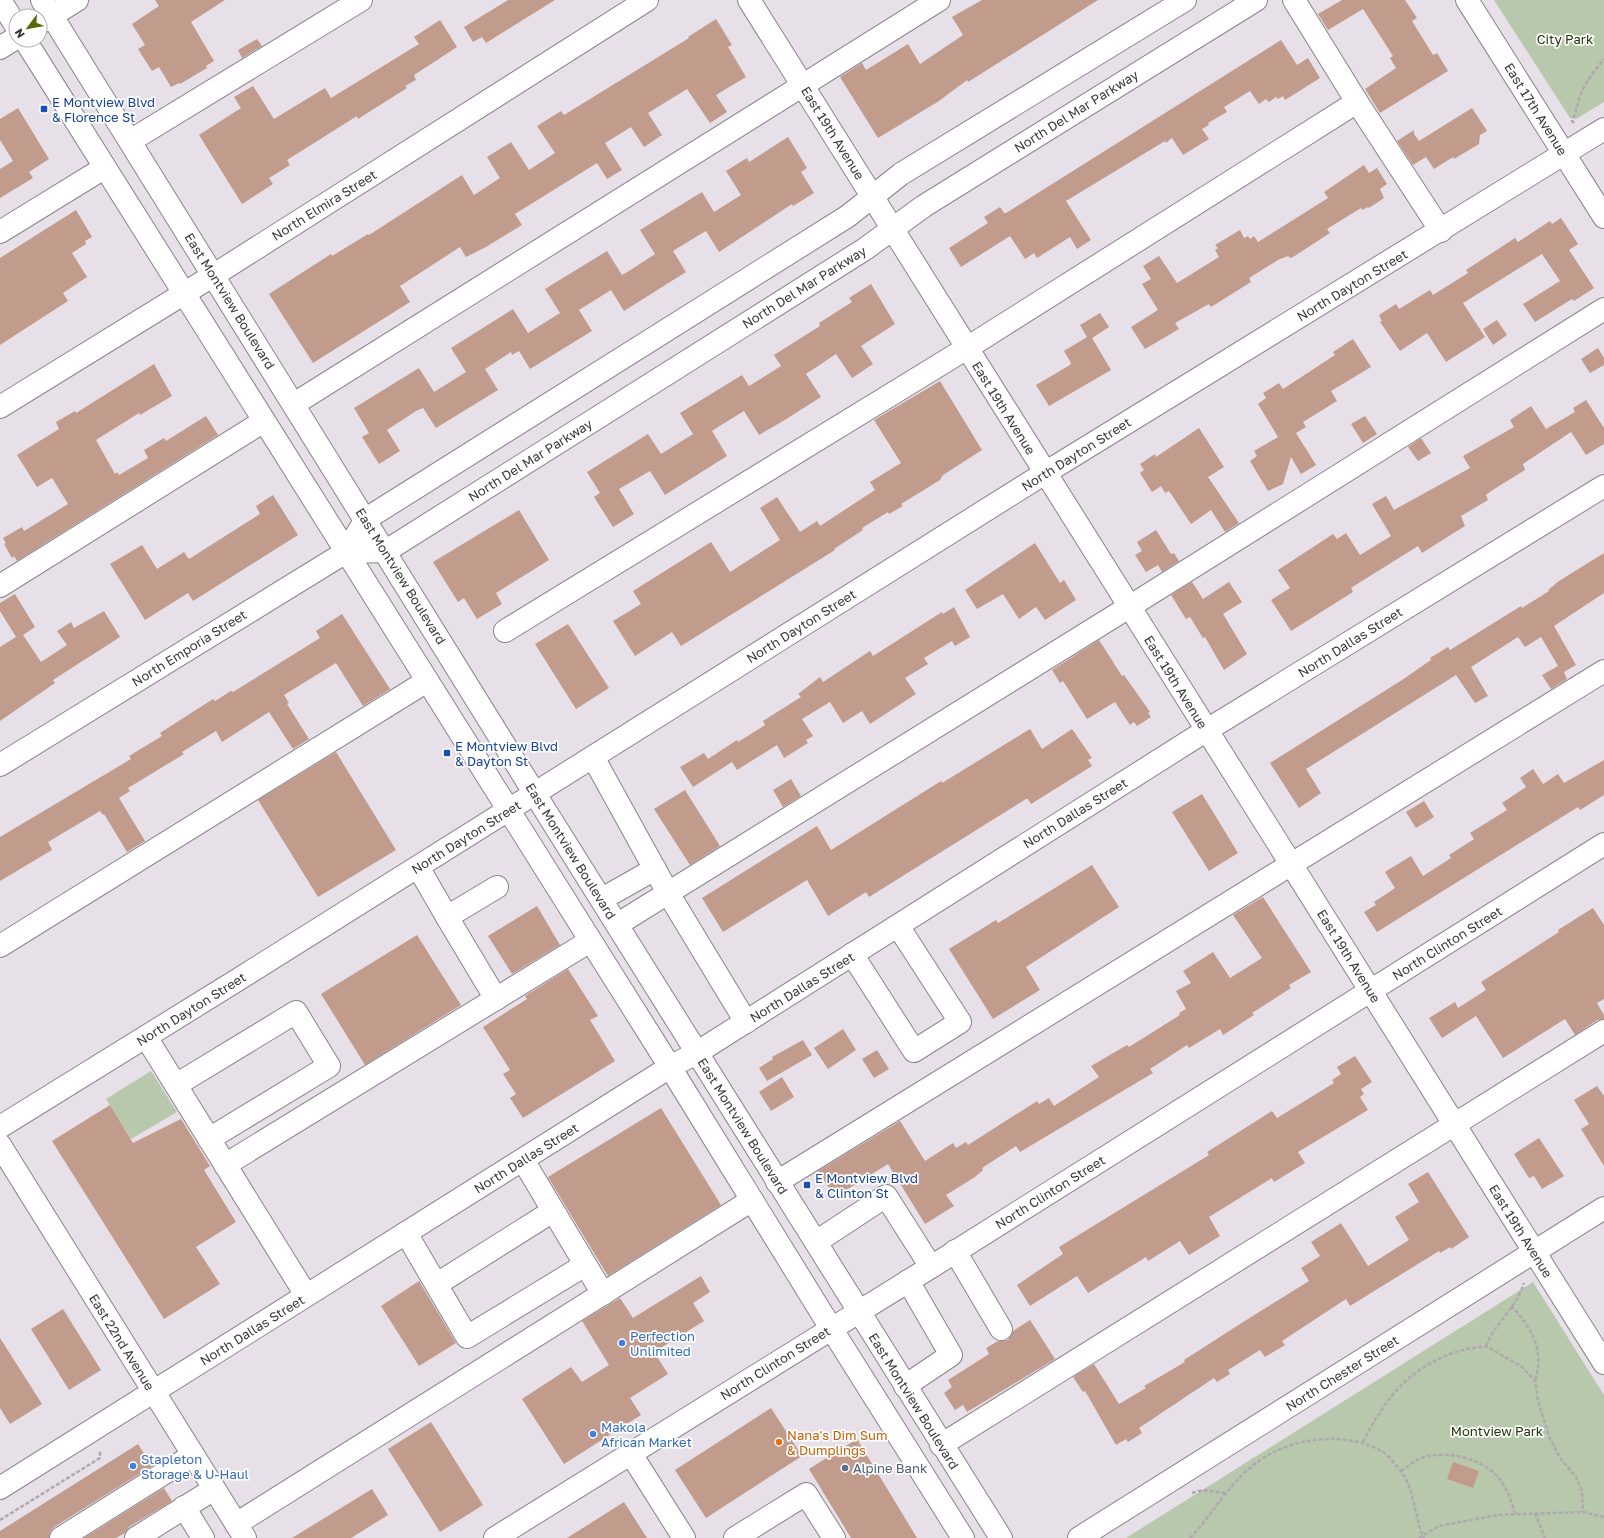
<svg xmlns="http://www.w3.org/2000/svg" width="1604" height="1538" viewBox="0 0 1604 1538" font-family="'Golos Text',sans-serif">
	<rect width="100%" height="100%" fill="#e8e0e9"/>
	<g fill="#b8c8ac">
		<path d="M1494,0H1604V102L1576,119L1570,118Z"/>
		<path d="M151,1071L177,1112L131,1139L106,1099Z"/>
		<path d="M1533,1282L1604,1395V1538H1126Z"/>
	</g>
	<g fill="#c19b8c">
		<path d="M155,0H225L191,22L214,61L206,66L207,68L180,84L179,83L171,87L159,67L152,71L138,49L145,45L132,24L159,6Z"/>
		<path d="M508,0H555L486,43L482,37L473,42L464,27Z"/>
		<path d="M982,0H1098L968,82L967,80L939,101L878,138L840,77L862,63L866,70L908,44L920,64L963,35L952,17Z"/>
		<path d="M1342,0H1405L1417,18L1412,21L1433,55L1437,53L1448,71L1380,113L1365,89L1396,68L1390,58L1393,56L1363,9L1328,30L1318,14Z"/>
		<path d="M716,19L732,45L728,47L746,77L716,95L727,112L710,123L687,89L648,113L662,135L644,147L631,127L605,143L622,170L607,179L597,163L515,214L522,225L486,247L466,257L460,247L400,286L410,302L313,363L269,294L331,254L332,256L368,234L369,235L462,175L474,195L500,178L487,157L511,142L529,170L555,153L537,126L561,111L564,115L689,38L688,37Z"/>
		<path d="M440,20L457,47L414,75L416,80L405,86L407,88L358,119L357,116L287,160L290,165L269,178L273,184L242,204L199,135L241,108L234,97L253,86L274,119L325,88L331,98L419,44L414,37Z"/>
		<path d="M257,39L262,46L242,58L238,50Z"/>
		<path d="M1281,40L1297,65L1308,58L1320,78L1285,100L1283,96L1278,99L1276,97L1269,102L1266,99L1259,104L1250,91L1224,107L1227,112L1208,123L1209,125L1202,129L1209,139L1183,155L1172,138L1166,143L1165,141L1066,201L1091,240L1077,249L1070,237L1037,258L1034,253L1025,259L1010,236L961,267L949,248L988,223L984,217L1000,207L1004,213H1006Z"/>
		<path d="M18,108L49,159L29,172L33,178L0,198V169L13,161L0,140V119Z"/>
		<path d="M1472,108L1487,131L1480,135L1479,144L1454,159L1453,157L1434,169L1426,157L1413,165L1397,141L1414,130V134L1419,141Z"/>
		<path d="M788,137L807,168L801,172L814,193L793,206L792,204L719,252L706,231L699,235L673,251L686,272L624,311L611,290L579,310L592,331L530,369L519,351L512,355L511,352L485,369L498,390L436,428L423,408L416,411L387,430L400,451L379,464L362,437L369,433L354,408L419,368L434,392L466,372L451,348L513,309L528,333L560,313L545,289L607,251L622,275L629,271L655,254L640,230L702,192L714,212L741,195L726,171L747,158L749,162Z"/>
		<path d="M1364,165L1369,173L1377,168L1387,184L1380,189L1384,198L1369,208L1368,207L1362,210L1361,208L1327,229L1330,233L1293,257L1290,258L1288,256L1278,260L1249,278L1251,282L1211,307L1209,304L1175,323L1179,329L1145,349L1131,327L1158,310L1142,284L1151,279L1143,266L1159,256L1177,283L1219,257L1215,250L1218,248L1215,245L1240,230L1244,238L1248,236L1250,239L1254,236L1258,242L1328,198L1324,192Z"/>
		<path d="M76,210L92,237L85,241L86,244L72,253L87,277L63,293L68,301L0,345V258Z"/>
		<path d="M1561,218L1578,244L1569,250L1594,288L1574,301L1572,299L1535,322L1523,304L1560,281L1542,254L1463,303L1485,337L1446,362L1427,333L1400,351L1380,322L1382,321L1379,315L1396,304L1399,309L1430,290L1433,295L1468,273L1466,270L1515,238L1518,242L1550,221L1552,224Z"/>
		<path d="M871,284L895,324L861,346L873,364L852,378L836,354L806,374L821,397L783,421L759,435L744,411L718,427L712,431L727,456L665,495L650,471L619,489L634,514L613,527L594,497L600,493L587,472L648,434L661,454L693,434L680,413L742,375L749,386L781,366L774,355L820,326L819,323L852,302L849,298Z"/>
		<path d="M1100,313L1109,327L1092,338L1111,370L1049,406L1036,385L1070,365L1071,363L1064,351L1087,337L1080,325Z"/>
		<path d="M1497,320L1507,335L1493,345L1483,329Z"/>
		<path d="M1353,339L1371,367L1331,391L1337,401L1303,422L1306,427L1296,433L1316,465L1301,474L1291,457L1283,484L1268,491L1250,461L1257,456L1254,451L1278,437L1258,404L1266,398L1263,393L1279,383L1283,389L1335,355L1333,352Z"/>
		<path d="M1598,348L1604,358V365L1590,373L1581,359Z"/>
		<path d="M154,364L172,396L140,415L139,413L96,440L115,474L117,472L119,475L148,458L144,450L164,438L166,441L206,416L218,435L17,561L14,556L12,558L4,544L6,543L3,538L22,527L24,531L68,504L52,478L37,487L17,455L59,429L56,422L75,411L76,413Z"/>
		<path d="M940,381L982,450L943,475L940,480L901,504L903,506L889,514L888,512L862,528L863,530L834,549L835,550L681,646L672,632L635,656L613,621L641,604L633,591L711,542L730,572L780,540L760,508L777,497L800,532L817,521L820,526L875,490L870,482L901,463L874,420Z"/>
		<path d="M1586,400L1604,428V444L1586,455L1571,432L1523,464L1525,470L1491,491L1486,495L1488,500L1461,516L1465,526L1422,553L1418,546L1354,586L1351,588L1353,592L1291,631L1271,600L1290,588L1278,570L1333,534L1337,539L1346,533L1360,555L1391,536L1372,504L1386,496L1394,510L1470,468L1463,456L1514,427L1510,420L1531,406L1546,429L1575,412L1573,408Z"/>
		<path d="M1365,416L1377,434L1363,443L1351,424Z"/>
		<path d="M1199,428L1224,467L1208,477L1239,523L1225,532L1211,510L1191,524L1169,491L1165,493L1161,486L1152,492L1140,473L1144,470L1140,464L1155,454L1156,457Z"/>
		<path d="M1421,438L1431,453L1418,461L1408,447Z"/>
		<path d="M273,495L298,535L193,601L188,593L145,620L110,564L142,545L157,569L184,552L189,559L260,514L256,506Z"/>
		<path d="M519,510L549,560L496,593L502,604L477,619L464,598L458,602L433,562Z"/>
		<path d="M1156,530L1171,554L1174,553L1179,561L1162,572L1158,565L1146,572L1135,555L1142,551L1137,542Z"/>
		<path d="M1035,543L1060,583L1064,580L1076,600L1045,620L1036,607L1019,619L1003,594L977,609L965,590Z"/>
		<path d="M1604,553V593L1554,626L1576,665L1564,672L1567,679L1551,689L1542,675L1558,666L1541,637L1525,647L1518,637L1471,667L1488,696L1475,703L1456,675L1306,769L1321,793L1299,808L1270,763L1402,680L1431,660L1430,658L1448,647L1450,650L1521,606L1522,608L1549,591L1548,590L1559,581Z"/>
		<path d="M1192,582L1203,599L1229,582L1242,602L1223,614L1247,654L1224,670L1205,637L1203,638L1190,617L1186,619L1171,595Z"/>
		<path d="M15,594L35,627L23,635L41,662L67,645L57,631L71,622L74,628L104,611L120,637L53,680L55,683L0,721V647L16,637L0,611V603Z"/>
		<path d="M954,607L970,637L955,646L952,641L924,658L928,664L905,678L916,694L870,724L862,711L843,723L830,702L802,719L813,736L806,740L808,743L784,758L777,745L737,770L732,762L693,787L680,767L704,753L708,759L737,740L738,742L765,725L763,721L801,697L798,694L820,677L823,682L870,651L873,656L942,612L943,614Z"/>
		<path d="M342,614L390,689L363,706L336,663L284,695L289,703L287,704L309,739L293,749L269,712L222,742L216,731L182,752L184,754L128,788L130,791L119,798L145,841L127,852L104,814L103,815L100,811L48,842L52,850L0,881V837L131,759L129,756L162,736L160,733L213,699L215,701L231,691L233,692L320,638L316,631Z"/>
		<path d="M568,624L609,688L576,709L535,644Z"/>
		<path d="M1099,640L1122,676L1124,675L1150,712L1148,713L1151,717L1137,726L1134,722L1130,725L1115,702L1087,719L1063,681L1060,683L1052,670Z"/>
		<path d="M1030,729L1042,749L1072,729L1092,758L1088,760L1092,766L1031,804L1028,799H1026L869,897L866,892L828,916L807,880L723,932L702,898L817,826L831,850L941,781L942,783Z"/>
		<path d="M336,752L396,850L318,897L258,800Z"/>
		<path d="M1604,760V795L1580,810L1578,807L1377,932L1364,912L1376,905L1374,902L1395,888L1385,872L1411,856L1423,876L1451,858L1449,855L1474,839L1470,833L1507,810L1502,803L1526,787L1520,778L1533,769L1543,784L1558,774L1564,783Z"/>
		<path d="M791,779L801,796L783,807L773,790Z"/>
		<path d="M685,790L720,846L690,865L654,809Z"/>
		<path d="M1202,794L1238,853L1209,871L1172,812Z"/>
		<path d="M1424,801L1434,817L1416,828L1406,812Z"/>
		<path d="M1092,865L1119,907L1026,967L1040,990L993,1019L949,949L996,920L998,923Z"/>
		<path d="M1263,897L1311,972L1289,985L1291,988L1252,1013L1254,1015L1223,1035L1220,1029L1189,1048L1187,1045L1150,1069L1153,1073L1020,1152L1016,1146L982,1168L983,1170L975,1177L946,1195L954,1206L925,1224L888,1164L835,1197L818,1171L900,1121L925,1161L953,1143L956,1148L966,1142L968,1145L1037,1101L1039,1104L1049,1098L1054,1106L1099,1077L1091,1066L1127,1045L1129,1047L1180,1015L1179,1013L1186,1009L1176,991L1191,983L1183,971L1213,952L1230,978L1262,958L1233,915Z"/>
		<path d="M537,906L560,945L512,974L488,936Z"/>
		<path d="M1593,908L1604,925V999L1597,1003L1604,1015V1019L1597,1020L1575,1035L1565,1019L1503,1058L1476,1016L1442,1038L1429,1018L1455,1002L1458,1008L1486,990L1481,982L1559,932L1558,930Z"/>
		<path d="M417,935L461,1005L365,1065L321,994Z"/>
		<path d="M568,969L598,1016L590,1020L615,1061L523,1118L510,1098L516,1094L503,1074L510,1070L483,1027L527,999L525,996Z"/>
		<path d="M843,1029L856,1050L828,1069L814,1048Z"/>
		<path d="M803,1040L812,1055L767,1081L759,1068L773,1059L772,1057Z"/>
		<path d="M877,1050L889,1069L874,1078L862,1059Z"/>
		<path d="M1355,1056L1372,1082L1361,1089L1364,1094L1360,1097L1368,1110L1298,1152L1305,1163L1274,1182L1272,1178L1209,1217L1220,1236L1189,1255L1180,1241L1148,1261L1146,1257L1088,1293L1077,1276L1030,1306L1017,1285L1063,1254L1059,1247L1209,1155L1207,1152L1272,1111L1277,1118L1334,1083L1332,1080L1341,1074L1337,1067Z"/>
		<path d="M782,1077L794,1097L771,1111L759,1092Z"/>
		<path d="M1597,1086L1604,1096V1166L1581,1129L1589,1124L1574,1100Z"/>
		<path d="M110,1105L133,1143L181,1119L210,1166L204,1170L236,1222L196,1247L220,1284L164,1319L52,1141Z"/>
		<path d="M661,1108L721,1205L608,1276L548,1177Z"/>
		<path d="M1539,1138L1564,1176L1542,1189L1534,1176L1529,1178L1514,1154Z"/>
		<path d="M1428,1172L1469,1237L1451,1249L1450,1247L1440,1253L1439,1251L1350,1306L1346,1299L1282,1341L1285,1345L1265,1357L1260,1350L1228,1370L1230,1374L1217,1382L1214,1378L1139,1428L1142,1433L1128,1442L1126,1439L1116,1445L1085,1391L1083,1392L1073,1377L1094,1364L1119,1404L1146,1388L1144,1386L1185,1362L1184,1360L1240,1324L1309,1281L1301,1268L1320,1256L1311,1242L1341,1223L1368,1266L1409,1240L1395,1217L1419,1202L1408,1184Z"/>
		<path d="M701,1276L710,1292L693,1303L704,1321L654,1352L668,1374L630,1398L641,1415L564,1464L522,1399L571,1367L582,1382L609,1365L582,1321L620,1298L633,1318Z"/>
		<path d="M419,1281L456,1343L419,1366L381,1306Z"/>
		<path d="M63,1309L101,1370L69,1390L31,1329Z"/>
		<path d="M1030,1320L1055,1359L967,1412L963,1405L955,1410L944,1393L952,1387L948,1380L989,1354L986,1348L998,1341L1008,1340L1013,1331Z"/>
		<path d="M0,1338L42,1404L10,1424L0,1408Z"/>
		<path d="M771,1408L802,1456L706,1518L675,1470Z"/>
		<path d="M431,1422L483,1505L440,1532L388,1449Z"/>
		<path d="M857,1439L917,1538H851L809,1469Z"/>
		<path d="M138,1444L152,1466L54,1527L50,1532L49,1538H0V1531Z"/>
		<path d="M1453,1462L1479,1471L1473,1488L1447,1479Z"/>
		<path d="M164,1488L172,1501L129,1527L125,1533L116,1538H84Z"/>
		<path d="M372,1489L388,1515L351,1538H292Z"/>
		<path d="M624,1502L647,1538H567Z"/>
	</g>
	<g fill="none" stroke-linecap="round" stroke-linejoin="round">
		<defs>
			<g id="minor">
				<path d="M749,0L1604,1363"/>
				<path d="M1294,0L1357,102L1441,231"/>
				<path d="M1467,0L1604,217"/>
				<path d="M40,23L77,0"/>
				<path d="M0,48L16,38"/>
				<path d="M130,141L361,0"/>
				<path d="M0,232L104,168"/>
				<path d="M294,404L939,0"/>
				<path d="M0,407L214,275L647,0"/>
				<path d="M346,552L386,551L865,249L924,206L1256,0"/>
				<path d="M0,586L264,421"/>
				<path d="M505,631L967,348L1357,102"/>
				<path d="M593,757L668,893L746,1022"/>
				<path d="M0,765L346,552L366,519L848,216L901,174L1185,0"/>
				<path d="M418,867L447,917L497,887"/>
				<path d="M602,899L655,869"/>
				<path d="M447,917L496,999"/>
				<path d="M618,924L1129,607L1604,309"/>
				<path d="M0,946L427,681"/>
				<path d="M852,954L914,1051L960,1022L898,926"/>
				<path d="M146,1037L306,1295"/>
				<path d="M176,1085L296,1012L329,1066L209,1139"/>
				<path d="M0,1127L239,979L1045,473L1604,129"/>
				<path d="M0,1145L245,1538"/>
				<path d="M523,1160L603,1294"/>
				<path d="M225,1165L590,941"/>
				<path d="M777,1182L1604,671"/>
				<path d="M406,1233L467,1337L585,1265"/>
				<path d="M816,1242L886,1196L931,1267"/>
				<path d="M955,1251L1001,1329"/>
				<path d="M437,1284L553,1211"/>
				<path d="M905,1386L951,1355L908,1281"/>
				<path d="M941,1445L1604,1031"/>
				<path d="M631,1454L684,1538"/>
				<path d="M0,1488L670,1067L698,1052L1207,730L1604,486"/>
				<path d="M184,1507L203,1538"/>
				<path d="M236,1524L752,1200"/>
				<path d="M61,1538L193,1455"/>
				<path d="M136,1538L214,1489"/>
				<path d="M495,1538L931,1267L1604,844"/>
				<path d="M735,1538L806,1494L834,1538"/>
				<path d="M1079,1538L1604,1208"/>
			</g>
			<g id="major">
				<path d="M0,0L16,26"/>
				<path d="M42,0L535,794L1001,1538"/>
				<path d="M25,40L670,1067L821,1312L963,1538"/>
			</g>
		</defs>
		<use href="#minor" stroke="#8a838b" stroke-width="24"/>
		<use href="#major" stroke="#8a838b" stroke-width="24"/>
		<g stroke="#afa8af" stroke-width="2.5" stroke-dasharray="4 2" stroke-linecap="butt">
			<path d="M1574,123L1572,121C1576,113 1577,105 1580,96C1585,83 1595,70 1604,59"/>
			<path d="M1511,1306C1532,1327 1545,1352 1535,1381"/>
			<path d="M1486,1346C1495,1323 1517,1307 1524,1283"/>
			<path d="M1363,1442C1385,1400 1406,1370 1453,1353C1463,1349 1475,1348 1486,1346L1522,1367L1535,1381L1538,1401L1550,1439L1561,1459L1576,1477L1582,1491L1583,1512"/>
			<path d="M1401,1471C1407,1467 1413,1462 1419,1459C1443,1449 1481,1457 1499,1478C1507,1488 1512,1502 1515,1514"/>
			<path d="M1192,1493L1202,1490L1225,1493"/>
			<path d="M1535,1513L1545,1538"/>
			<path d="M0,1520L100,1458V1450"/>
			<path d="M1190,1538C1213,1514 1229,1483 1256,1463C1290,1437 1346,1430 1383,1452C1389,1456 1395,1464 1400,1470C1415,1489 1414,1517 1424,1538"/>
			<path d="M1419,1538L1439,1526L1498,1515L1583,1512L1604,1517"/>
		</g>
		<use href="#minor" stroke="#fff" stroke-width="22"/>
		<use href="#major" stroke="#fff" stroke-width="22"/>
	</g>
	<g fill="#1a4fb4" stroke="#fff" stroke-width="1.5">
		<rect x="40" y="105" width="8" height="8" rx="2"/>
		<rect x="443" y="749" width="8" height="8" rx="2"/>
		<rect x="803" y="1181" width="8" height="8" rx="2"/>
	</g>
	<g fill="#3f7fe0" stroke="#fff" stroke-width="1.5">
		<circle cx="622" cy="1343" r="4"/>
		<circle cx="593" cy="1434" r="4"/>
		<circle cx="133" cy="1466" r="4"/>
	</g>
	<circle fill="#e8710a" stroke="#fff" stroke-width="1.5" cx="779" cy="1442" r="4"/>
	<circle fill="#5c6f8a" stroke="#fff" stroke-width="1.5" cx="845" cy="1468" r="4"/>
	<g text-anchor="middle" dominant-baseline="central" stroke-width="3.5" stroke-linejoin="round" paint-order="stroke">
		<g font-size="13" fill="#213804" stroke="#fff">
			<text x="1565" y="39">City Park</text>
			<text x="1497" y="1431">Montview Park</text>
		</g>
		<g font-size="13" fill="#164399" stroke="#fff" text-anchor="start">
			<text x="52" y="102">E Montview Blvd<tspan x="52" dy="15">&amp; Florence St</tspan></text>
			<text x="455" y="746">E Montview Blvd<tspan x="455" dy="15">&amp; Dayton St</tspan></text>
			<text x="815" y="1178">E Montview Blvd<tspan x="815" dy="15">&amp; Clinton St</tspan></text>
		</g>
		<g font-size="13" fill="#3a373a" stroke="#fff">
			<text transform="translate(1536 109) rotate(58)">East 17th Avenue</text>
			<text transform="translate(1076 111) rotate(-32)">North Del Mar Parkway</text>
			<text transform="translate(833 133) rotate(58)">East 19th Avenue</text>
			<text transform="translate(324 205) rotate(-32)">North Elmira Street</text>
			<text transform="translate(1352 285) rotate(-31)">North Dayton Street</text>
			<text transform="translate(804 287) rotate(-32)">North Del Mar Parkway</text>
			<text transform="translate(230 301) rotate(58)">East Montview Boulevard</text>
			<text transform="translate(1004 408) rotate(58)">East 19th Avenue</text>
			<text transform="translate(1076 454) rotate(-32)">North Dayton Street</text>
			<text transform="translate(530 460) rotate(-32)">North Del Mar Parkway</text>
			<text transform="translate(401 576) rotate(58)">East Montview Boulevard</text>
			<text transform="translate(801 626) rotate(-32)">North Dayton Street</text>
			<text transform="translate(1350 642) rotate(-32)">North Dallas Street</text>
			<text transform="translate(189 648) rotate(-32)">North Emporia Street</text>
			<text transform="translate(1176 682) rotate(58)">East 19th Avenue</text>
			<text transform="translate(1075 813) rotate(-32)">North Dallas Street</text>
			<text transform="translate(466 837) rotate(-32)">North Dayton Street</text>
			<text transform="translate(571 851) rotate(58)">East Montview Boulevard</text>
			<text transform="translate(1447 943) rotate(-32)">North Clinton Street</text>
			<text transform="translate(1349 956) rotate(58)">East 19th Avenue</text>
			<text transform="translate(802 987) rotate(-32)">North Dallas Street</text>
			<text transform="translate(191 1009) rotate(-32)">North Dayton Street</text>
			<text transform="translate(743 1126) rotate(58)">East Montview Boulevard</text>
			<text transform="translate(526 1158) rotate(-32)">North Dallas Street</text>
			<text transform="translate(1050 1192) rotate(-32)">North Clinton Street</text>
			<text transform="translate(1521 1231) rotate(58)">East 19th Avenue</text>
			<text transform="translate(252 1330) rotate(-32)">North Dallas Street</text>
			<text transform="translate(122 1342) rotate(58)">East 22nd Avenue</text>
			<text transform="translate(775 1363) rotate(-32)">North Clinton Street</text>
			<text transform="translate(1342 1373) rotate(-32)">North Chester Street</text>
			<text transform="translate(914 1401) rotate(58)">East Montview Boulevard</text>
		</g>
		<g font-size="13" fill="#366cbe" stroke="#fff" text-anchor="start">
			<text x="630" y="1336">Perfection<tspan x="630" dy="15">Unlimited</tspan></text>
			<text x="601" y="1427">Makola<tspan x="601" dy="15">African Market</tspan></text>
			<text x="141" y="1459">Stapleton<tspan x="141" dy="15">Storage &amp; U-Haul</tspan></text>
		</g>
		<g font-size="13" fill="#c56008" stroke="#fff" text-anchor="start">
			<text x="787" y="1435">Nana's Dim Sum<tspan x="787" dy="15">&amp; Dumplings</tspan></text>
		</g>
		<g font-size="13" fill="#4e5e75" stroke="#fff" text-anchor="start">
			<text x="853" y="1468">Alpine Bank</text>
		</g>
	</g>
	<g transform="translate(28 28) rotate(238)"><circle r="19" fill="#ffffff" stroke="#b0afb0"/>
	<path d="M0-3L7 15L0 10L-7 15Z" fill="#5a670d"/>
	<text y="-6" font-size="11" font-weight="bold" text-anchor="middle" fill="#3a373a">N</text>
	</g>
</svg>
